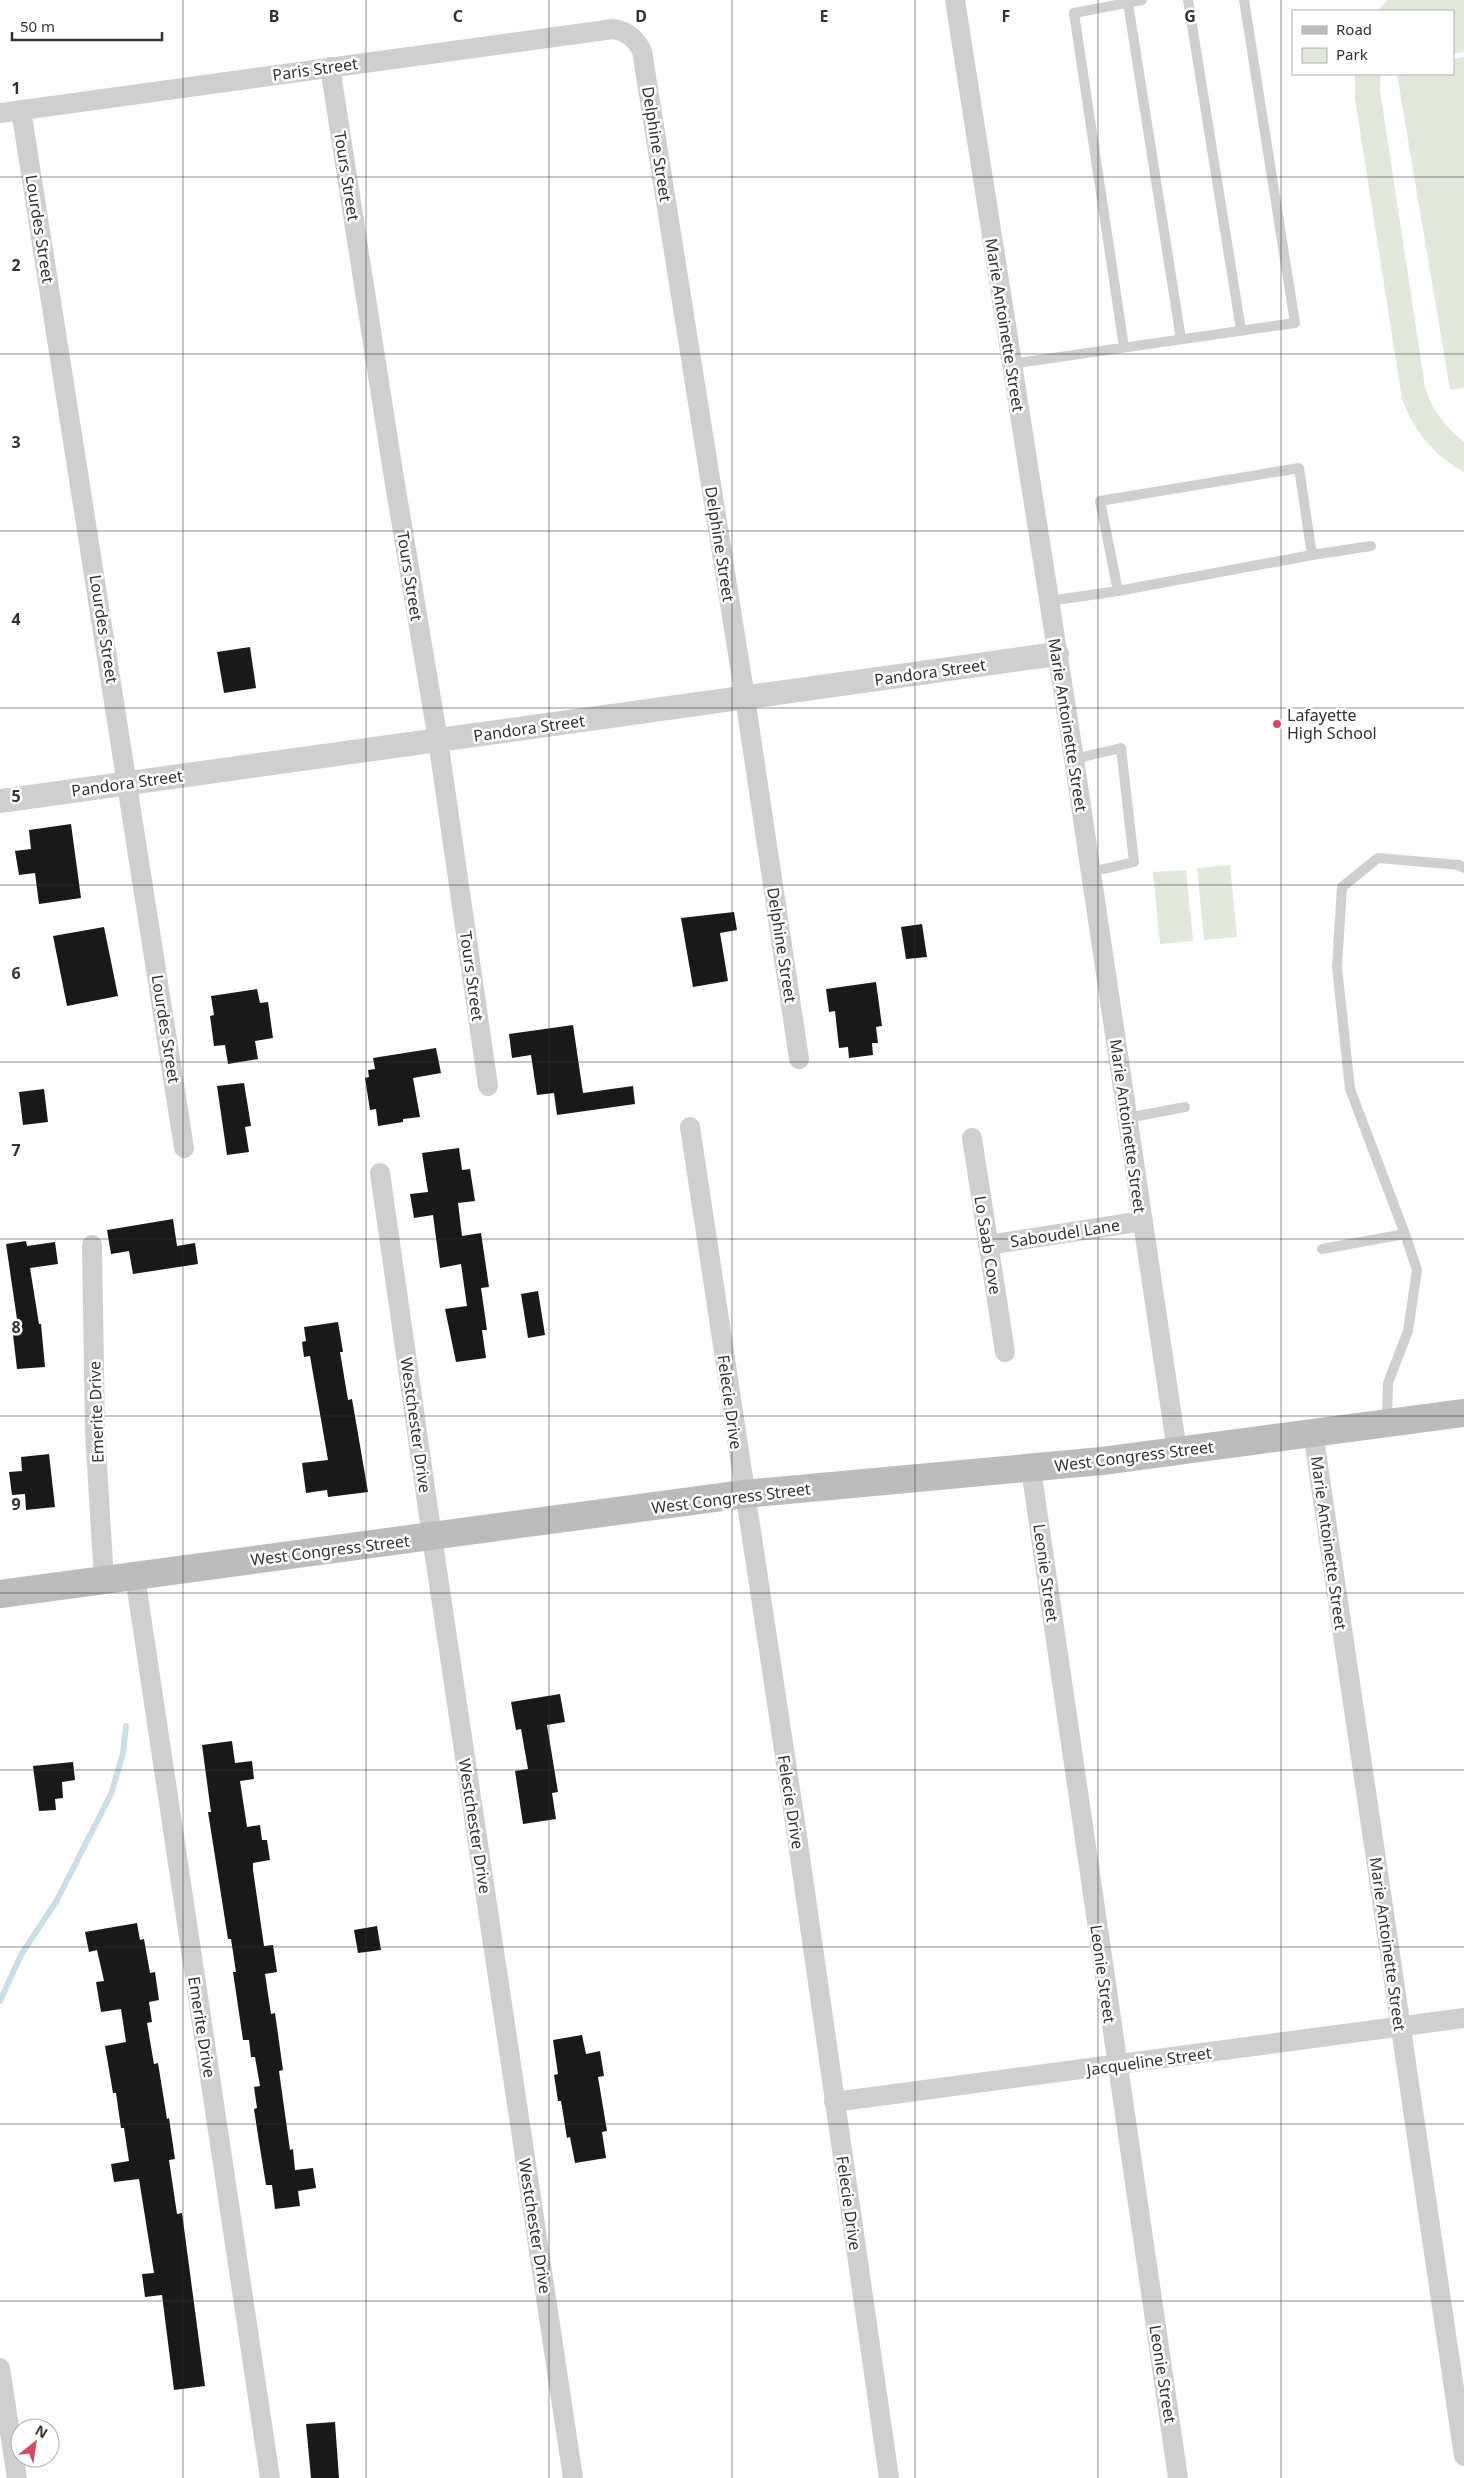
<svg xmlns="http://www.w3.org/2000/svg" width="1464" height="2478" viewBox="0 0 1464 2478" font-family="'Noto Sans',sans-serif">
	<rect width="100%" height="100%" fill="#fff"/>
	<g fill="#e3e8dd">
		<path d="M1387,0H1464V52L1453,54V11H1419L1418,9L1415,11H1378Z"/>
		<path d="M1464,57V388L1450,390L1397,74H1453V59Z"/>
		<path d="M1355,74H1381L1380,90L1425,387C1432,410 1445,427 1464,442V472C1434,456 1414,431 1402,399L1355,99Z"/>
		<path d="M1230,865L1237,937L1204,940L1197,868Z"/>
		<path d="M1186,870L1193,941L1160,944L1153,872Z"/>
	</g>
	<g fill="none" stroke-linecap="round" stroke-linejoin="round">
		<path stroke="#ccdfe6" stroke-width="6" d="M0,2001L21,1955L57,1900L111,1794L123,1753L126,1726"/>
	</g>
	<g fill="#191919">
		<path d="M250,647L256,688L224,693L217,652Z"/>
		<path d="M71,824L81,898L39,904L35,873L19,875L15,851L31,849L29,830Z"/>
		<path d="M734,912L737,930L720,933L728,981L693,987L681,918Z"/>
		<path d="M922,924L927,957L906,959L901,927Z"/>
		<path d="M104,927L118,996L67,1006L53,936Z"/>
		<path d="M876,982L882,1026L876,1027L878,1043H872L873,1055L849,1058L848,1047L839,1048L835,1011L829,1012L826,989Z"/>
		<path d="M257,989L260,1003L268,1002L273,1038L255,1041L258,1059L228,1064L225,1045L214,1046L210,1016L214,1015L211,996Z"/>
		<path d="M573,1025L583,1093L633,1086L635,1104L557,1115L554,1093L537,1095L531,1055L512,1058L509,1034Z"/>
		<path d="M436,1048L441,1073L413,1078L420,1117L403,1119V1122L378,1126L376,1109L370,1110L365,1078L369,1077L368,1070L375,1069L373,1058Z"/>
		<path d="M244,1083L251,1126L245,1127L249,1152L227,1155L217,1086Z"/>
		<path d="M44,1089L48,1122L23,1125L19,1092Z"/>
		<path d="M459,1148L462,1170L470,1169L475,1201L458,1203L462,1236L481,1233L489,1287L481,1288L487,1330H482L486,1358L456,1362L445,1309L467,1306L461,1264L440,1268L433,1215L414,1218L410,1194L428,1192L422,1153Z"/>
		<path d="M173,1219L177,1246L195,1243L198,1264L133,1274L129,1251L111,1254L107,1230Z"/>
		<path d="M26,1241L27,1246L55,1242L58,1264L30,1268L39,1324H41L45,1367L17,1369L12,1326H18L6,1244Z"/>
		<path d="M538,1291L545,1335L528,1338L521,1294Z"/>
		<path d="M338,1322L343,1352H340L348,1400L352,1399L368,1492L328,1497L327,1490L306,1493L302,1463L328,1460L310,1356L304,1357L302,1342L306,1341L304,1327Z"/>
		<path d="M49,1454L55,1507L26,1510L25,1494L12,1495L9,1472L22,1471L21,1457Z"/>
		<path d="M560,1694L565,1722L547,1725L558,1792L552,1793L556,1819L523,1824L515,1771L528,1769L521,1729L516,1730L511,1702Z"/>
		<path d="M232,1741L235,1763L252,1761L254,1779L240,1781L247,1827L260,1825L262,1840H267L270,1860L253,1863V1870L264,1946L273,1945L277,1972L265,1974L271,2014L275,2013L283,2070L279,2071L290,2150L293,2149L295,2170L313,2168L316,2188L298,2191L300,2206L275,2209L272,2185H266L259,2142L254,2109L257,2108L254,2087L260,2086L255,2057H251L249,2040H243L233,1972H236L231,1939H228L208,1812H211L202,1745Z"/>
		<path d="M73,1762L75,1780L62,1782L63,1798L55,1799L56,1810L39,1811L33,1766Z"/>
		<path d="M137,1923L140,1940L144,1939L150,1973L155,1972L159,2000L149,2002L152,2022L147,2023L154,2064L158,2063L167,2119L169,2118L175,2159L169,2160L177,2214L182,2213L205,2386L174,2390L162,2295L145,2297L142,2274L154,2273L139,2179L114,2182L111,2164L129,2161L124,2128H121L116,2093H113L105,2046L126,2042L121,2009L101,2012L96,1982L104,1981L97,1950L89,1952L85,1932Z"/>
		<path d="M377,1926L381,1950L358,1953L354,1930Z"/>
		<path d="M582,2035L586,2054L600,2051L604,2076L598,2077L607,2131L602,2132L606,2158L575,2163L570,2137L567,2138L561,2101H558L554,2075L558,2074L553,2040Z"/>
		<path d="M335,2422L339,2478H311L306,2424Z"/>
	</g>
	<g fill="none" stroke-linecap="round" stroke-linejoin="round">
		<g stroke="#cfcfcf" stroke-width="10">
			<path d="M1188,0L1241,330"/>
			<path d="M1128,3L1181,339"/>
			<path d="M1124,347L1074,13L1142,0"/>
			<path d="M1011,364L1295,323L1244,0"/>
			<path d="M1118,591L1312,555"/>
			<path d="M1049,601L1118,591L1100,501L1299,468L1312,555L1371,546"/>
			<path d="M1074,759L1121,748L1134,862L1091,872"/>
			<path d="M1127,1118L1185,1107"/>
			<path d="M1405,1234L1350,1089L1337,967L1342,887L1378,858L1459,865L1464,868"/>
			<path d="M1322,1249L1405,1234L1417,1270L1408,1331L1388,1383L1387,1422"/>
		</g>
		<g stroke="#cfcfcf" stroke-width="20">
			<path d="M955,0L1074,759L1177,1451"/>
			<path d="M330,67L393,472L438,740L488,1086"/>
			<path d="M21,110L184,1148"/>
			<path d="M0,113L613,29C627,31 635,38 642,51L745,698L799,1059"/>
			<path d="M690,1127L797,1836L889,2478"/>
			<path d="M972,1138L1005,1352"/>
			<path d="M380,1173L432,1537L573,2478"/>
			<path d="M92,1245L95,1432L104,1580"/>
			<path d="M988,1245L1143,1221"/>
			<path d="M1313,1432L1464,2456"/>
			<path d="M1031,1469L1178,2478"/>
			<path d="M135,1576L270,2478"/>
			<path d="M834,2102L1464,2018"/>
			<path d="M0,2368L17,2478"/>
		</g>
		<path stroke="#cfcfcf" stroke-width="24" d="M0,801L1057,654"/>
		<path stroke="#bcbcbc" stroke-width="28" d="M0,1594L744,1494L1102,1461L1464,1413"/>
	</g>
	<path fill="none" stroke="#323232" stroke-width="1" stroke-opacity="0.55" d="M183,0V2478M366,0V2478M549,0V2478M732,0V2478M915,0V2478M1098,0V2478M1281,0V2478M0,177H1464M0,354H1464M0,531H1464M0,708H1464M0,885H1464M0,1062H1464M0,1239H1464M0,1416H1464M0,1593H1464M0,1770H1464M0,1947H1464M0,2124H1464M0,2301H1464"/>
	<circle fill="#d44a63" stroke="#fff" stroke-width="2" cx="1277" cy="724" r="5"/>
	<g text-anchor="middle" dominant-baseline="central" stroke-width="5" stroke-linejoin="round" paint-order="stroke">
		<g font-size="16" fill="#323232" stroke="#fff">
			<text transform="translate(315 69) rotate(-8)">Paris Street</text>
			<text transform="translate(657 144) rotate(81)">Delphine Street</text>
			<text transform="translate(347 176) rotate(81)">Tours Street</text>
			<text transform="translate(40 229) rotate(81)">Lourdes Street</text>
			<text transform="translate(1005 325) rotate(81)">Marie Antoinette Street</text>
			<text transform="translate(720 544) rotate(81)">Delphine Street</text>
			<text transform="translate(410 576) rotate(81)">Tours Street</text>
			<text transform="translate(104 629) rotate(81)">Lourdes Street</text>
			<text transform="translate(930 672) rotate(-8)">Pandora Street</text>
			<text transform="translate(1068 725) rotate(81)">Marie Antoinette Street</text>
			<text transform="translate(529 728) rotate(-8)">Pandora Street</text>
			<text transform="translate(127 783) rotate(-8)">Pandora Street</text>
			<text transform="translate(782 945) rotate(81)">Delphine Street</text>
			<text transform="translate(472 976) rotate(82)">Tours Street</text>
			<text transform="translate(166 1029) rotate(81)">Lourdes Street</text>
			<text transform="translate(1128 1126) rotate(82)">Marie Antoinette Street</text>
			<text transform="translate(1065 1233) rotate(-9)">Saboudel Lane</text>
			<text transform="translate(988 1245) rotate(81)">Lo Saab Cove</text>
			<text transform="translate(730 1402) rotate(82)">Felecie Drive</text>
			<text transform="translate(96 1412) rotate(-92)">Emerite Drive</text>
			<text transform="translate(416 1425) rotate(82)">Westchester Drive</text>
			<text transform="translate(1134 1456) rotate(-7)">West Congress Street</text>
			<text transform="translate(731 1498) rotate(-7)">West Congress Street</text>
			<text transform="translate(1329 1543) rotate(82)">Marie Antoinette Street</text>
			<text transform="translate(330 1550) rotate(-7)">West Congress Street</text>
			<text transform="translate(1046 1573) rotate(82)">Leonie Street</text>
			<text transform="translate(791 1802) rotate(81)">Felecie Drive</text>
			<text transform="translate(475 1826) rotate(81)">Westchester Drive</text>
			<text transform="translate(1388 1944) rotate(82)">Marie Antoinette Street</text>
			<text transform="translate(1103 1974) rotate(82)">Leonie Street</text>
			<text transform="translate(202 2027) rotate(81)">Emerite Drive</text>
			<text transform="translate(1149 2061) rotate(-8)">Jacqueline Street</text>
			<text transform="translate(849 2203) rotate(82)">Felecie Drive</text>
			<text transform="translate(535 2226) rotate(81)">Westchester Drive</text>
			<text transform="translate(1163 2374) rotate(81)">Leonie Street</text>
		</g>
		<g font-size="16" fill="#323232" stroke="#fff" text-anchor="start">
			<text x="1287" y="715">Lafayette<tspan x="1287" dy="18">High School</tspan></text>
		</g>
	</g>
	<g font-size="16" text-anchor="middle" font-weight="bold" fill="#323232" stroke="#fff" stroke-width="5" stroke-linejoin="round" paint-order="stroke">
		<text x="274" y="22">B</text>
		<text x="458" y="22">C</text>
		<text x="641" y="22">D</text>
		<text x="824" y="22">E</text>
		<text x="1006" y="22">F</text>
		<text x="1190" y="22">G</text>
		<text x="16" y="94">1</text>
		<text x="16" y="271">2</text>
		<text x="16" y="448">3</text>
		<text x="16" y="625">4</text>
		<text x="16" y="802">5</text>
		<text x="16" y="979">6</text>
		<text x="16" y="1156">7</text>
		<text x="16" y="1333">8</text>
		<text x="16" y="1510">9</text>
	</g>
	<rect x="1292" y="10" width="162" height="65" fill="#ffffff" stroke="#adadad"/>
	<rect x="1302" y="26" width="25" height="8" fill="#bcbcbc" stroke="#adadad"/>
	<text x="1336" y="35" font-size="15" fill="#323232">Road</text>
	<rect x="1302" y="48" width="25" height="15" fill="#e3e8dd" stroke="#adadad"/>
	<text x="1336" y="60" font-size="15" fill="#323232">Park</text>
	<g transform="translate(35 2443) rotate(30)"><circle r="24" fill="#ffffff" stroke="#adadad"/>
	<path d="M0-4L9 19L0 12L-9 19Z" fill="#d44a63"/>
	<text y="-8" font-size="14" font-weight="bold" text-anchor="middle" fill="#323232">N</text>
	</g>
	<path d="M12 32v8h150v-8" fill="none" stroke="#323232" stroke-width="2.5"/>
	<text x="20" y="32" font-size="15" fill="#323232" stroke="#ffffff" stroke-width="4" paint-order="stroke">50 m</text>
</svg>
